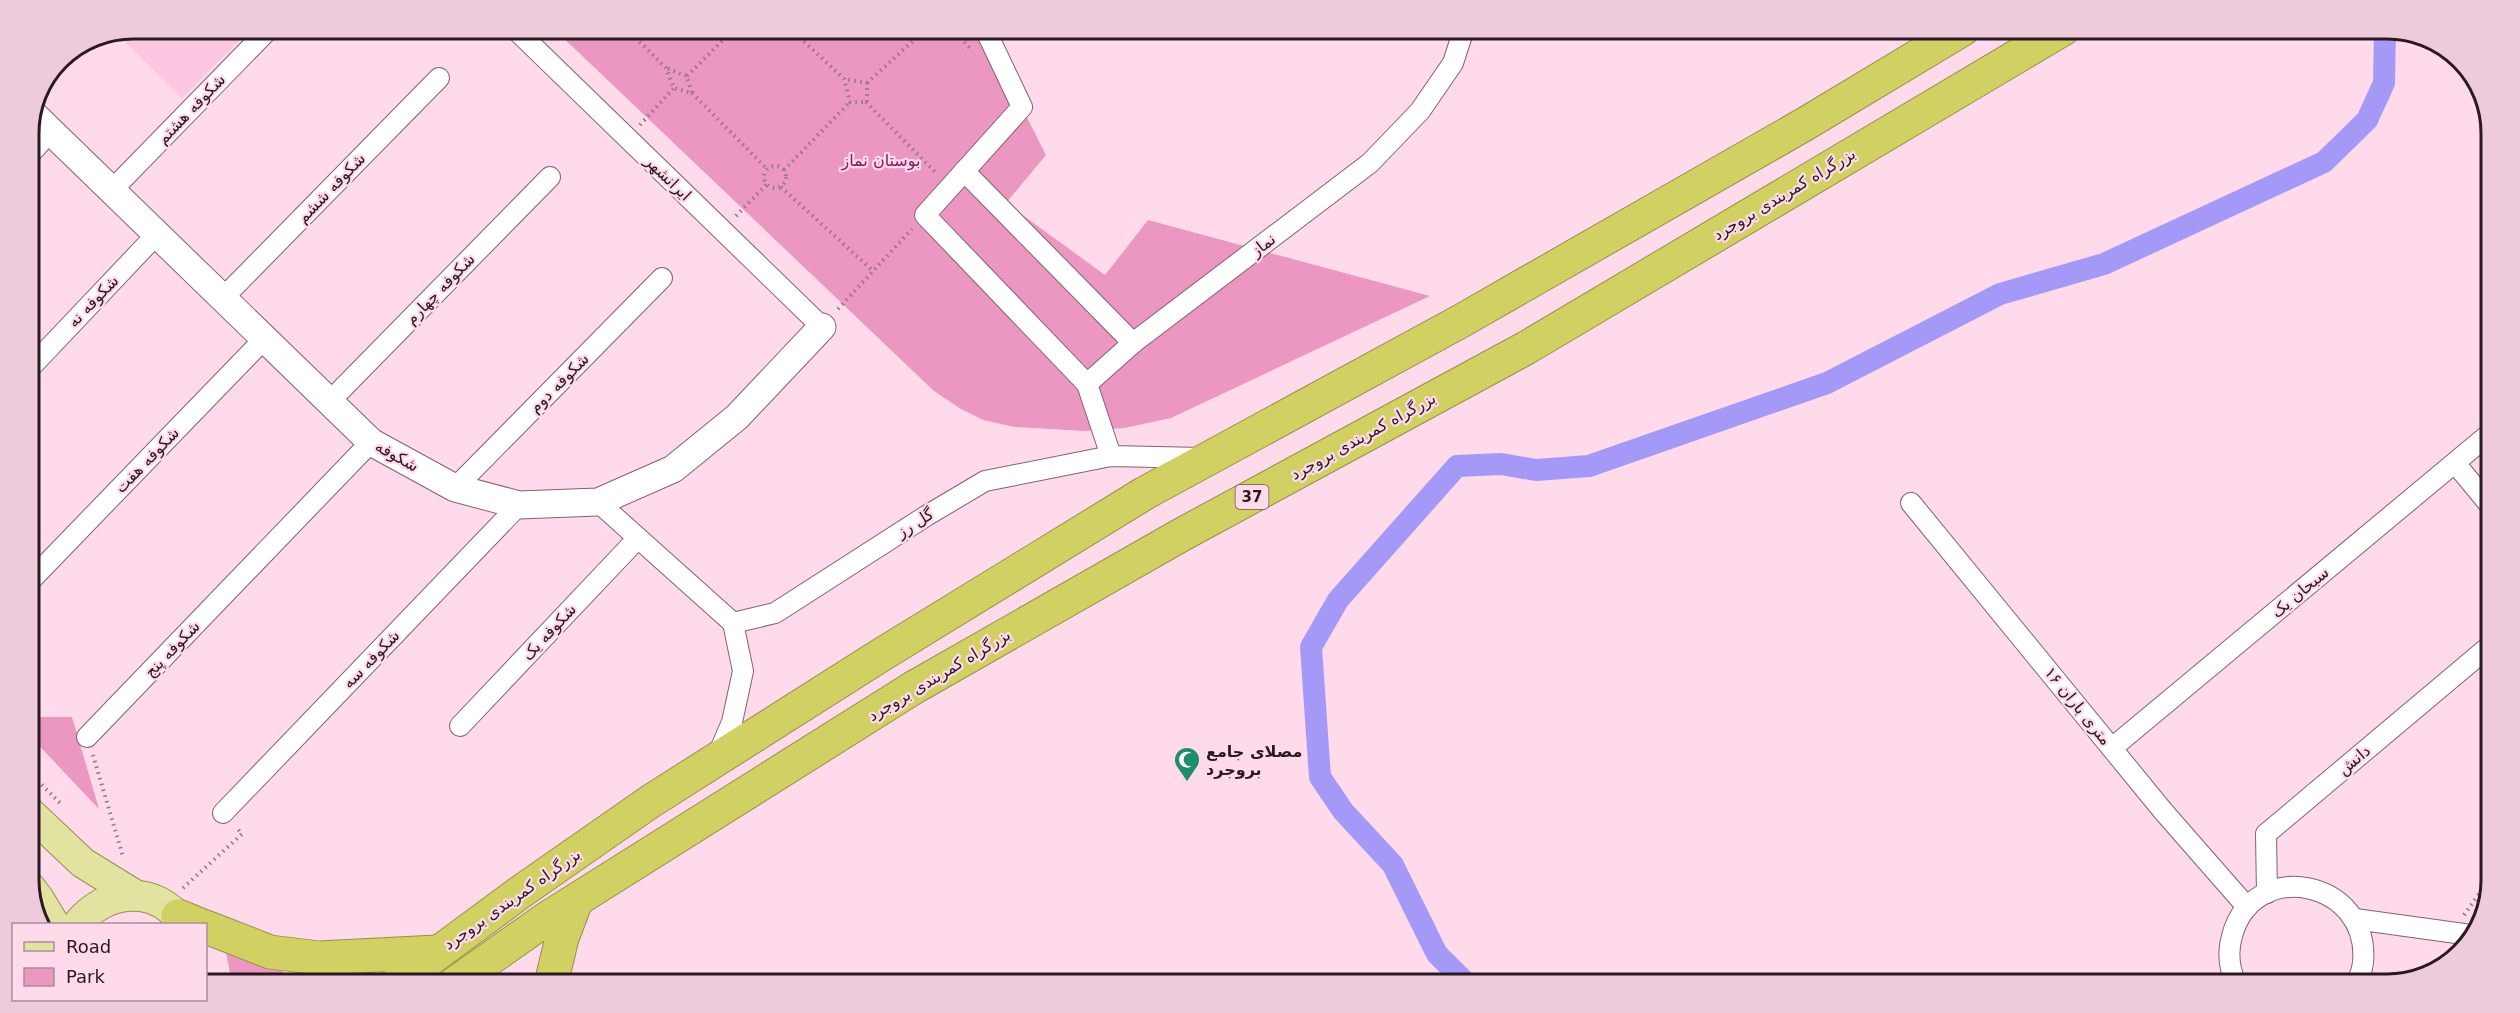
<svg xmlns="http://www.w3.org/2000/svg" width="2520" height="1013" viewBox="0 0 2520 1013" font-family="'DejaVu Sans','Noto Sans Arabic',sans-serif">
	<rect width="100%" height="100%" fill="#ffdaeb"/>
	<path fill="#fdc7e1" d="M133,29H251L182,98L115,32Z"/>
	<g fill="#eb97c2">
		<path d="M554,29H982L1046,155L1006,203L1105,275L1148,220L1430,296L1171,418L1124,428L1085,431L1015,427L983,420L961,409L934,391Z"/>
		<path d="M29,717H72L99,809L29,735Z"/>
		<path d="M235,945L287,974L335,984H232L225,947Z"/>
	</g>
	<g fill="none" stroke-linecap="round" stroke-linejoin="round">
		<path stroke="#a599f7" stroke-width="22" d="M1467,984L1437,954L1393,865L1343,811L1320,777L1311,647L1338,600L1457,466L1501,464L1536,470L1589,466L1827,383L2000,294L2104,264L2324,162L2367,120L2384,83L2385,29"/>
		<defs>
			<g id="street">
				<path d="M515,29L822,327"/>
				<path d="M985,29L1022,107L925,215L1087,384"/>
				<path d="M29,155L51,131"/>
				<path d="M964,171L1133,343"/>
				<path d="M112,190L269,29"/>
				<path d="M223,298L439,78"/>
				<path d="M29,369L157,234"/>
				<path d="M330,401L550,177"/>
				<path d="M1111,456L1087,384L1133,343L1370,163L1420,111L1453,63L1464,29"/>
				<path d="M2455,463L2488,503"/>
				<path d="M455,488L662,278"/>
				<path d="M598,502L733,623L743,671L732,722L717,757"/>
				<path d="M1911,503L2163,811L2247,907"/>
				<path d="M29,582L265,338"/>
				<path d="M733,623L775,613L926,516L985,481L1111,456L1202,458"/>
				<path d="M460,726L638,538"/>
				<path d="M87,737L371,442"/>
				<path d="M2112,748L2488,435"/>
				<path d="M223,813L519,505"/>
				<path d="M2267,893L2266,834L2486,649"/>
				<path d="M2355,919L2471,935"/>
				<path d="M2236,984C2229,968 2227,953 2232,936C2253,856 2371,880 2363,963C2362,970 2359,978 2356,984"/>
			</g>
			<path id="secondary" d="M34,115L371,442L455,488L519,505L598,502L673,469L737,417L822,327"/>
			<g id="primary">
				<path d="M29,812L83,863L135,895"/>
				<path d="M29,886L39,899L54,924"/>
				<path d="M78,924C105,889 157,884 183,924"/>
			</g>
			<g id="highway">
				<path d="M178,916L198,924"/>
				<path d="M206,927L270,952L319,958L437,952"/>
				<path d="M396,984L519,893L651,801L881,655L1145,493L1461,321L1805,124L1963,29"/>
				<path d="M454,984L546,919L913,688L1181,535L1526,348L2063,29"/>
				<path d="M551,984L562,938L576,901"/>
			</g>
		</defs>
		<use href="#street" stroke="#875f72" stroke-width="22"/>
		<use href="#secondary" stroke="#875f72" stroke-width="29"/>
		<use href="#primary" stroke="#97904c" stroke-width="32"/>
		<use href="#highway" stroke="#97904c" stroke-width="35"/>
		<g stroke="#927784" stroke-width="4" stroke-dasharray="1.5 4.5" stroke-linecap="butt">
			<path d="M627,29L666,68L674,88L692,93L687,76L666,68"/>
			<path d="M791,29L844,79L850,102H867V83L844,79"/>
			<path d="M952,29L970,48"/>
			<path d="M687,76L734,29"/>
			<path d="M867,83L926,29"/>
			<path d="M692,93L767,169"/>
			<path d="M866,102L937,174"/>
			<path d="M640,125L674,88"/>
			<circle cx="775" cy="177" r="11"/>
			<path d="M784,170L850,102"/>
			<path d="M781,187L873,271"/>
			<path d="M736,216L767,184"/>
			<path d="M838,309L912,229"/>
			<path d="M93,755L123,857"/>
			<path d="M29,772L61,804"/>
			<path d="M183,888L242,834L236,827"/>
			<path d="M2464,915L2484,887"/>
		</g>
		<use href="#street" stroke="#fff" stroke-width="20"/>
		<use href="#secondary" stroke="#fff" stroke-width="27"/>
		<use href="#primary" stroke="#e3e3a1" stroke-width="30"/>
		<use href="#highway" stroke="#d1d063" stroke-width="33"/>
	</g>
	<defs>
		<symbol id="mosque-pin" viewBox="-11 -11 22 30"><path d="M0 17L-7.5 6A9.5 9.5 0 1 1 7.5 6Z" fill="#1e8d6d" stroke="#ffdaeb"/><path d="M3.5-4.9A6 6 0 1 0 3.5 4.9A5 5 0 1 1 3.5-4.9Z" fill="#fff"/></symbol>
	</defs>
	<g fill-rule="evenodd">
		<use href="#mosque-pin" x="1172" y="745" width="30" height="40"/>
	</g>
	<g text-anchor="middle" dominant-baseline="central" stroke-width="4.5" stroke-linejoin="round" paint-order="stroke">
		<rect fill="#ffdaeb" stroke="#6a535e" stroke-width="1.5" x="1235.5" y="485" width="33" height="24" rx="4.5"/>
		<g font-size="15" font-weight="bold" fill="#2a1922">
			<text x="1252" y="497">37</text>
		</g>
		<g font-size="16" fill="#2a1922" stroke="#ffdaeb">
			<text transform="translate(191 109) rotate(-46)">شکوفه هشتم</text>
			<text transform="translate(668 178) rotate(44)">ایرانشهر</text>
			<text transform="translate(331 188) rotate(-46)">شکوفه ششم</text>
			<text transform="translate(1784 194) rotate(-31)">بزرگراه کمربندی بروجرد</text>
			<text transform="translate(1263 245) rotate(-38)">نماز</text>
			<text transform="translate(440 289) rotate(-46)">شکوفه چهارم</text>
			<text transform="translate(93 301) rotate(-46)">شکوفه نه</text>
			<text transform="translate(559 383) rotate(-45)">شکوفه دوم</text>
			<text transform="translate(1363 436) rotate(-29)">بزرگراه کمربندی بروجرد</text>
			<text transform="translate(397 456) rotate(29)">شکوفه</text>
			<text transform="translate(147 460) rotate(-46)">شکوفه هفت</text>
			<text transform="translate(915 523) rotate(-32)">گل رز</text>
			<text transform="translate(2300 592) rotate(-40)">سبحان یک</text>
			<text transform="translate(549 632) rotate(-47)">شکوفه یک</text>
			<text transform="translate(172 649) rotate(-46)">شکوفه پنج</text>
			<text transform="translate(371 659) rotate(-46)">شکوفه سه</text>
			<text transform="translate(939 675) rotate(-31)">بزرگراه کمربندی بروجرد</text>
			<text transform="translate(2078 706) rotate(51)">۱۶ متری باران</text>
			<text transform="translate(2354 760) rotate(-40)">دانش</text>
			<text transform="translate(512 899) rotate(-35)">بزرگراه کمربندی بروجرد</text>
		</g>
		<g font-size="16" fill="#86175c" stroke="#ffdaeb">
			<text x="881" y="160">بوستان نماز</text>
		</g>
		<g font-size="16" font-weight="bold" fill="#2a1922" stroke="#ffdaeb" text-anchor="start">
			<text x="1206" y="751">مصلای جامع<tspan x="1206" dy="18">بروجرد</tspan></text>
		</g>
	</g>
	<path d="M0 0H2520V1013H0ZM133 39H2387A94 94 0 0 1 2481 133V880A94 94 0 0 1 2387 974H133A94 94 0 0 1 39 880V133A94 94 0 0 1 133 39Z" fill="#eecbdb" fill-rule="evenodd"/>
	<path fill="none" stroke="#2a1922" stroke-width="3" d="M133 39H2387A94 94 0 0 1 2481 133V880A94 94 0 0 1 2387 974H133A94 94 0 0 1 39 880V133A94 94 0 0 1 133 39Z"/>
	<rect x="12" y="923" width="195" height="78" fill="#ffdaeb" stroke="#aa8d9b" stroke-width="1.5"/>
	<rect x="24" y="942" width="30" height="9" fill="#e3e3a1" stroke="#aa8d9b" stroke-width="1.5"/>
	<text x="66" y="953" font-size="18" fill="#2a1922">Road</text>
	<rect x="24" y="968" width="30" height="18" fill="#eb97c2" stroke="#aa8d9b" stroke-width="1.5"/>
	<text x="66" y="983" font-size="18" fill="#2a1922">Park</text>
</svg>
